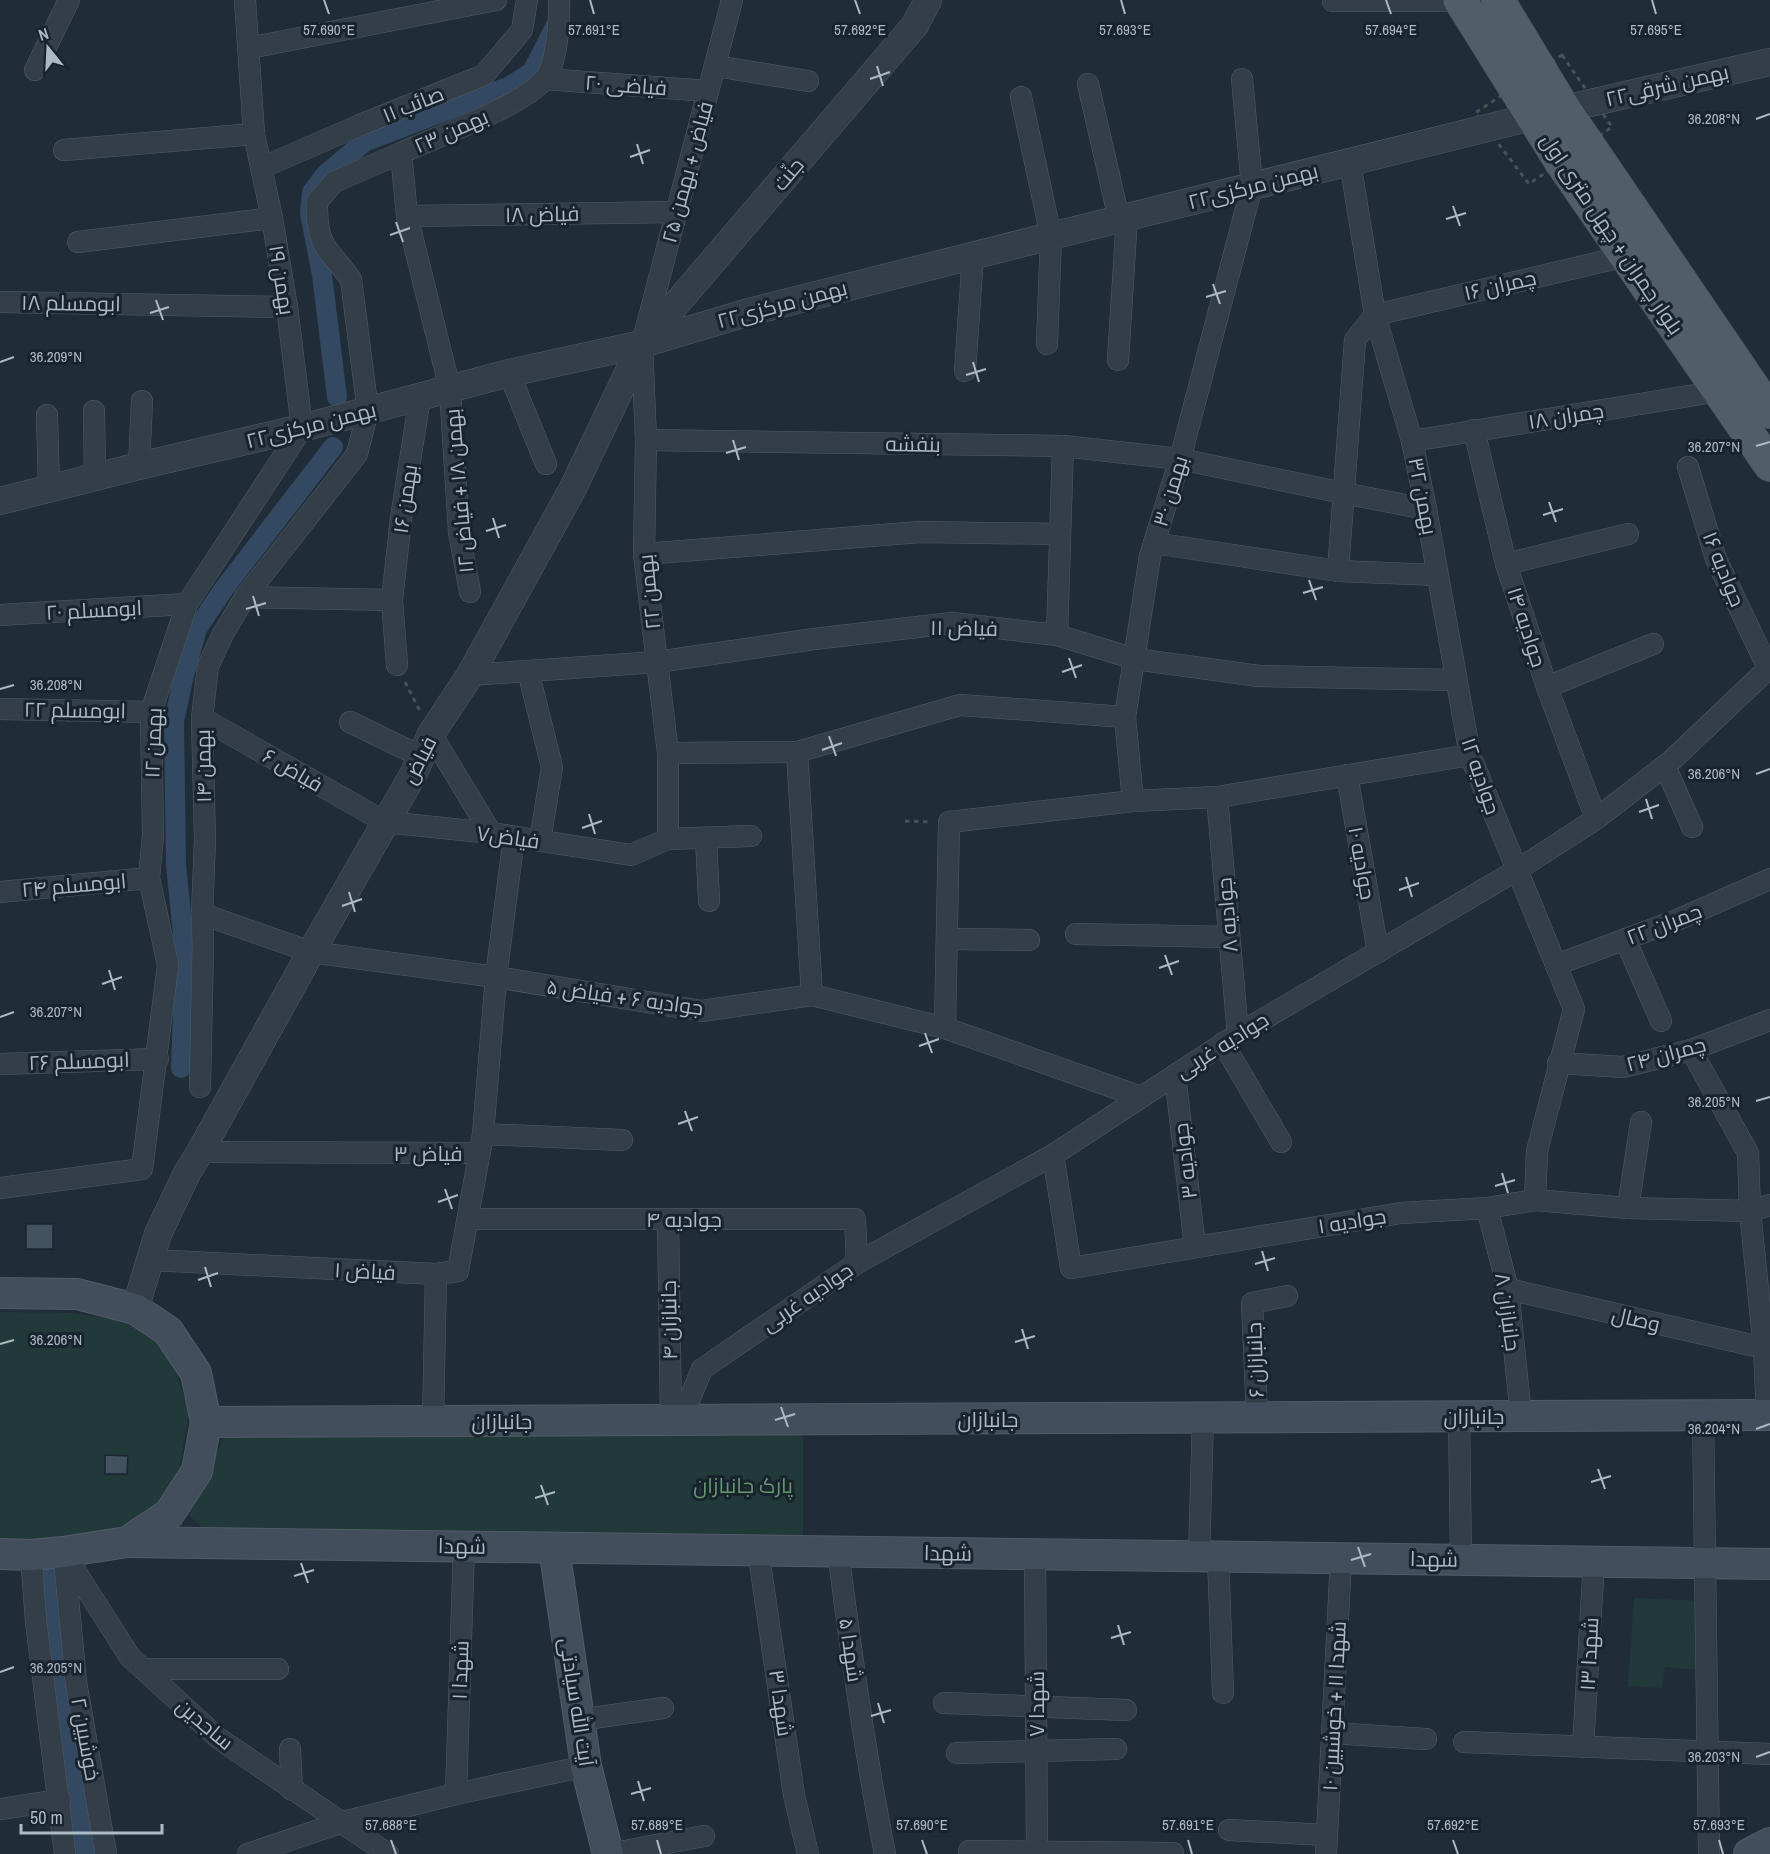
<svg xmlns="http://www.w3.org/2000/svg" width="1770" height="1854" viewBox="0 0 1770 1854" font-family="'Archivo Narrow',Cairo,sans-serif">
	<rect width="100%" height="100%" fill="#202d39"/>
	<g fill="#22393a">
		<path d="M0,1312L72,1313L126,1321L155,1340L173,1365L189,1410L180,1467L155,1508L103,1540L0,1541Z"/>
		<path d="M803,1423V1548L206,1532L189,1515L212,1461L226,1436Z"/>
		<path d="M1634,1598L1702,1601L1698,1670L1665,1667L1662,1688L1628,1686Z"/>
	</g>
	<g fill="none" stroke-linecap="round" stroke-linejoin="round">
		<g stroke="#334961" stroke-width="20">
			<path d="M337,397L322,275L310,213L312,192L325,175L364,142L510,86L532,72L556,25"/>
			<path d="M181,1068L185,953L176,865L174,721L184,675L197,629L223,590L333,447"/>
			<path d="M48,1577L85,1854"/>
		</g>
	</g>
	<g fill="#435261" stroke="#1b2530" stroke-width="1.5">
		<rect x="26" y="1224" width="27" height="25"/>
		<path d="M105,1455L128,1456L127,1474H105Z"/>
	</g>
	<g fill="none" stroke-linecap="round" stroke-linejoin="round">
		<defs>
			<g id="minor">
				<path d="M1333,1H1461"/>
				<path d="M249,48L496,0"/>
				<path d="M715,66L808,81"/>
				<path d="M35,70L69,0"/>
				<path d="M545,79L708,91"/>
				<path d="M1088,84L1119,219"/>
				<path d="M1021,97L1051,236L1047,344"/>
				<path d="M64,150L254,134"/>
				<path d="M1350,162L1375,315L1412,441L1426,509L1470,755L1574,1009L1537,1151L1535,1200"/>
				<path d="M261,168L360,125L484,75L522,30L527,0"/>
				<path d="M407,216L676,212"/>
				<path d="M78,242L272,218"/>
				<path d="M0,302L287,307"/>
				<path d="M1118,360L1127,217"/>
				<path d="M965,371L973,256"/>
				<path d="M509,373L546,464"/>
				<path d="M94,411L95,477"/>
				<path d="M47,415L49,489"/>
				<path d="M1474,430L1506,564L1547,687L1596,819"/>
				<path d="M646,440L1063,446L1180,459L1343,493L1426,509"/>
				<path d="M1412,441L1720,391"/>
				<path d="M139,466L142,401"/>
				<path d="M1688,467L1716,559L1768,668"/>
				<path d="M1154,543L1338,571L1437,575"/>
				<path d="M644,554L920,532L1060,534"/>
				<path d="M1506,564L1628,534"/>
				<path d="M1338,571L1355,340L1375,315L1626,256"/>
				<path d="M470,592L459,532L450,389L407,216L401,153C436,137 520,107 544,80C557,65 560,20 559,0"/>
				<path d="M245,597L392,600"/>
				<path d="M0,615L187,604"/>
				<path d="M1057,635L1063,446"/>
				<path d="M397,665L392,600L401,518L420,397"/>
				<path d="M528,671L552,767L540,841"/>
				<path d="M470,675L657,662L814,639L952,623L1057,635L1135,659L1259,676L1456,680"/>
				<path d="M1547,687L1653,644"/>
				<path d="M0,709L151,712"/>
				<path d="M202,718L385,822L491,833L631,855L668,839L751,836"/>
				<path d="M350,722L422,757"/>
				<path d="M431,734L491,833"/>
				<path d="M797,752L812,995"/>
				<path d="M668,753L797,752L960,705L1125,717"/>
				<path d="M1665,766L1692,827"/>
				<path d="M1347,775L1378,952"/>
				<path d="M1217,797L1238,1034"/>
				<path d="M1133,801L1125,717L1150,556L1180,459L1252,186L1242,79"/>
				<path d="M706,838L709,901"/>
				<path d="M668,839V753L644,554L646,440L642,344L732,0"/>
				<path d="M0,892L149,878"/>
				<path d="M202,914L311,952L496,977L702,1011L812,995L945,1028L1141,1097"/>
				<path d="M1076,934L1229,937"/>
				<path d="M947,939L1029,940"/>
				<path d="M1625,939L1661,1021"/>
				<path d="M1556,965L1677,920L1770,879"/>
				<path d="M945,1028L949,822L1133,801L1217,797L1470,755"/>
				<path d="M1223,1043L1281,1142"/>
				<path d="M1691,1050L1748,1153L1750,1211L1764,1348L1767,1415"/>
				<path d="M1558,1063L1623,1067L1691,1050L1770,1020"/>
				<path d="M0,1064L158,1059"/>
				<path d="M1175,1075L1195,1247"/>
				<path d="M200,1087L203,945L202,914L205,840L202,718L208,666L223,634L245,597L357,454L368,411L351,280C344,269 335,260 327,249C317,235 317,218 317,202L334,182L401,153"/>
				<path d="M483,1134L622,1140"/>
				<path d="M200,1152L480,1153"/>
				<path d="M1053,1155L1071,1268L1401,1213L1487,1208L1535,1200L1628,1208L1750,1211L1770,1205"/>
				<path d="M0,1188L142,1169L168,965L149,878L153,835L151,712L187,604L302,428L287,307L272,218L254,134L245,0"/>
				<path d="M1487,1208L1508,1289L1521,1416"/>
				<path d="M1628,1208L1641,1122"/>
				<path d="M468,1219H855L857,1263"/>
				<path d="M668,1219L671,1420"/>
				<path d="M151,1260L436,1274L458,1271L483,1134L496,977L514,837"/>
				<path d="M1508,1289L1764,1348"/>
				<path d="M1703,1415L1709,1854"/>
				<path d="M1459,1416L1461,1560"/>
				<path d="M1257,1417L1252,1303L1287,1296"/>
				<path d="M681,1420L702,1369L857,1263L1053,1155L1238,1034L1517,870L1596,819L1671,761L1770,667"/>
				<path d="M433,1421L436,1274"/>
				<path d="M758,1550L794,1795L808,1854"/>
				<path d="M838,1551C851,1653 865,1754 885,1854"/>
				<path d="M63,1552L130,1657L218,1738L388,1854"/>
				<path d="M1035,1554L1037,1854"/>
				<path d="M31,1555L36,1622L65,1854"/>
				<path d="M64,1556L76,1682L106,1854"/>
				<path d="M1199,1556L1203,1418"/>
				<path d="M1218,1556L1223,1693"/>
				<path d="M143,1669H278"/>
				<path d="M944,1703L1126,1710"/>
				<path d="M579,1720L663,1708"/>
				<path d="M1332,1733L1426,1739"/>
				<path d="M1464,1742L1770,1754"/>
				<path d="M1583,1747L1594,1561"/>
				<path d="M290,1749L292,1790"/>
				<path d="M957,1753L1116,1749"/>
				<path d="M456,1794L464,1546"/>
				<path d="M0,1809L60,1800"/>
				<path d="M1229,1830L1327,1835"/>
				<path d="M969,1851L1173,1853"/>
				<path d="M248,1854L343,1822L456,1794L586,1766"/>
				<path d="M609,1854L704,1836"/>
				<path d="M1326,1854L1341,1558"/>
			</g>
			<g id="tertiary">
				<path d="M0,501L139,466L302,428L509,373L642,344L749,312L1051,236L1564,109L1770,62"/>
				<path d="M135,1309L158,1234L187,1173L200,1152L311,952L414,773L431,734L470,675L572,490L642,344L915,25L928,0"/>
			</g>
			<g id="secondary">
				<path d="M0,1293L77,1294L135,1309L168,1331L196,1373L206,1422L197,1471L169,1514L127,1542L63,1552L31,1555L0,1554"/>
				<path d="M206,1422L1770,1415"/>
				<path d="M127,1542L1770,1564"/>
				<path d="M554,1548L586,1766L608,1854"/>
				<path d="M1749,1854L1770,1843"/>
			</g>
			<g id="primary">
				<path d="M1460,0L1561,162L1770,465"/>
				<path d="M1498,0L1564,109L1770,412"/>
			</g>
		</defs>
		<use href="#minor" stroke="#515c67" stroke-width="22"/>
		<use href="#tertiary" stroke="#515c67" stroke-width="28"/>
		<use href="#secondary" stroke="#515c67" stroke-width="32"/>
		<use href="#primary" stroke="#404a56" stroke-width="34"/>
		<g stroke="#405657" stroke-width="3" stroke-dasharray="4.5 4.5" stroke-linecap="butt">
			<path d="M1562,55L1612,127L1529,184L1475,113Z"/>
			<path d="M405,682L420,711"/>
			<path d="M905,821L931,822"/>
		</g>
		<use href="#minor" stroke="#343e49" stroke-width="21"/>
		<use href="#tertiary" stroke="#343e49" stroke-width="27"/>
		<use href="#secondary" stroke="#424e5c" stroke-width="30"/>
		<use href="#primary" stroke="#525d6a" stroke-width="33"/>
	</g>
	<path fill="none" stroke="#aeb9c6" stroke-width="2" d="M324,0L329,14M590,0L594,14M855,0L860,14M1121,0L1125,14M1386,0L1391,14M1652,0L1656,14M877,66L883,86M870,79L890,72M1756,119L1770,114M637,144L643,164M630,157L650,150M1453,206L1460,226M1446,219L1466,213M396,222L403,242M390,235L410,228M1213,284L1220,304M1206,297L1226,291M156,300L163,320M150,313L169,307M0,362L14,357M973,362L979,382M966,375L986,369M733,440L739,460M1756,446L1770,442M726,453L746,447M1549,502L1556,522M1543,515L1563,509M493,518L499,538M486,531L506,525M1309,580L1316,600M1303,593L1323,587M253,596L259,616M246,609L266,603M1069,658L1076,678M1062,672L1082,665M0,689L14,685M829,736L836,756M822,750L842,743M1756,774L1770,769M1646,799L1652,819M1639,812L1659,805M589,814L595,834M582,828L602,821M1406,877L1412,897M1399,890L1419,883M349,892L355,912M342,906L362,899M1165,955L1172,975M1159,968L1179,961M109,970L115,990M102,984L122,977M0,1017L14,1012M925,1033L932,1053M919,1046L939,1039M1756,1101L1770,1097M685,1111L692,1131M678,1124L698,1117M1502,1173L1508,1193M1495,1186L1515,1180M445,1189L452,1209M438,1202L458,1195M1262,1251L1268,1271M1255,1264L1275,1258M205,1267L211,1287M198,1280L218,1273M1022,1329L1028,1349M1015,1342L1035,1336M0,1344L14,1340M781,1407L788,1427M775,1420L795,1414M1756,1429L1770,1424M1598,1469L1605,1489M1591,1482L1611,1476M541,1485L548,1505M535,1498L555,1492M1358,1547L1365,1567M1351,1560L1371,1554M301,1563L308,1583M294,1576L314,1570M1118,1625L1124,1645M1111,1638L1131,1632M0,1672L14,1667M878,1703L884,1723M871,1716L891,1710M1756,1757L1770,1752M638,1781L644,1801M631,1794L651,1788M391,1840L396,1854M657,1840L661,1854M922,1840L927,1854M1188,1840L1192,1854M1453,1840L1458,1854M1719,1840L1723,1854"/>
	<g text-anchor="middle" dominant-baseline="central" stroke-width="6" stroke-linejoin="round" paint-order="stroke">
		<g font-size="21" fill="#aeb9c6" stroke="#19232e">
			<text transform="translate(626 85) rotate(4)">فیاضی ۲۰</text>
			<text transform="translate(1667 85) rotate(-13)">۲۲بهمن شرقی</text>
			<text transform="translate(413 104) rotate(-22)">صائب ۱۱</text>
			<text transform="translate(451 131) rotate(-24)">بهمن ۲۳</text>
			<text transform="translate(687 172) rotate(-75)">فیاض + بهمن ۲۵</text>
			<text transform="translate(788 174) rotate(-50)">جنّت</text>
			<text transform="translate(1253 186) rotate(-14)">۲۲بهمن مرکزی</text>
			<text transform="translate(542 214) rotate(-1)">فیاض ۱۸</text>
			<text transform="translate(1612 234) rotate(56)">بلوار چمران + چهل متری اول</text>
			<text transform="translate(282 280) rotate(81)">بهمن ۱۹</text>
			<text transform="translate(1500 285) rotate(-13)">چمران ۱۶</text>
			<text transform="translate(71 303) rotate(1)">ابومسلم ۱۸</text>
			<text transform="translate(782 304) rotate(-15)">۲۲بهمن مرکزی</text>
			<text transform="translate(1566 416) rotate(-9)">چمران ۱۸</text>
			<text transform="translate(311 425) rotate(-14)">۲۲بهمن مرکزی</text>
			<text transform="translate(913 444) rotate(1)">بنفشه</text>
			<text transform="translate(459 491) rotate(-95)">بهمن ۱۸ + فیاض ۱۲</text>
			<text transform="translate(1170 491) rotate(-73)">بهمن ۳۰</text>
			<text transform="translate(1423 496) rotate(79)">بهمن ۳۲</text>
			<text transform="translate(405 499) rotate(-82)">بهمن ۱۶</text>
			<text transform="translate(1724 569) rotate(68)">جوادیه ۱۶</text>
			<text transform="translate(649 592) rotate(-96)">بهمن ۲۲</text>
			<text transform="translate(94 610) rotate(-3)">ابومسلم ۲۰</text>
			<text transform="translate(1527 627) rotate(72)">جوادیه ۱۴</text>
			<text transform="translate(964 628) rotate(1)">فیاض ۱۱</text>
			<text transform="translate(75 710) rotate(1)">ابومسلم ۲۲</text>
			<text transform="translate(153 743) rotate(-88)">بهمن ۱۲</text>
			<text transform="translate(419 760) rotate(-63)">فیاض</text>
			<text transform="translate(203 766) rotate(-91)">بهمن ۱۴</text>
			<text transform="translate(293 770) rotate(30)">فیاض ۶</text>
			<text transform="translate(1481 776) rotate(71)">جوادیه ۱۲</text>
			<text transform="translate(508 837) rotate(8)">فیاض۷</text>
			<text transform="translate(1362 863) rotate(80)">جوادیه ۱۰</text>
			<text transform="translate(74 885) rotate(-5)">ابومسلم ۲۴</text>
			<text transform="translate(1227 915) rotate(-95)">جوادیه ۸</text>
			<text transform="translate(1664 924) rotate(-21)">چمران ۲۲</text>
			<text transform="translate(625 997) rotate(8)">جوادیه ۶ + فیاض ۵</text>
			<text transform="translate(1222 1045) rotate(-32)">جوادیه غربی</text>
			<text transform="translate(1666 1054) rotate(-15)">چمران ۲۴</text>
			<text transform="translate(79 1061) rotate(-2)">ابومسلم ۲۶</text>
			<text x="428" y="1153">فیاض ۳</text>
			<text transform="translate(1185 1161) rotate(-97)">جوادیه ۳</text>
			<text x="684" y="1219">جوادیه ۴</text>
			<text transform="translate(1352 1221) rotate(-9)">جوادیه ۱</text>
			<text transform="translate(365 1271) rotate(3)">فیاض ۱</text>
			<text transform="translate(807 1297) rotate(-34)">جوادیه غربی</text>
			<text transform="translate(1508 1312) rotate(82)">جانبازان ۸</text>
			<text transform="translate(1636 1319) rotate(13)">وصال</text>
			<text transform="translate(669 1320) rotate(-91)">جانبازان ۴</text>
			<text transform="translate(1255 1360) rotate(-92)">جانبازان ۶</text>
			<text x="1474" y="1416">جانبازان</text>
			<text x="988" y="1419">جانبازان</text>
			<text x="502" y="1421">جانبازان</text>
			<text transform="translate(462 1546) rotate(1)">شهدا</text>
			<text transform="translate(948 1553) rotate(1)">شهدا</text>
			<text transform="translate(1434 1559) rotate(1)">شهدا</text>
			<text transform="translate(851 1650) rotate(82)">شهدا ۵</text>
			<text transform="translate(1589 1654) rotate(-87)">شهدا ۱۳</text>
			<text transform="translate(460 1670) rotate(-88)">شهدا ۱</text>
			<text transform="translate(577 1702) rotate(81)">آیت الله سیادتی</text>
			<text transform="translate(781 1703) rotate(82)">شهدا ۳</text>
			<text transform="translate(1036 1704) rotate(-90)">شهدا ۷</text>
			<text transform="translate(1334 1706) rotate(-87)">شهدا ۱۱ + خوشبین ۱۰</text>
			<text transform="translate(205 1724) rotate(40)">ساجدین</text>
			<text transform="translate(86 1739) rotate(80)">خوشبین ۲</text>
		</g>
		<g font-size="21" fill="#65976d" stroke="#19232e">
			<text x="743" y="1485">پارک جانبازان</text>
		</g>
	</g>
	<g font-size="15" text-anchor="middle" fill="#aeb9c6" stroke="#19232e" stroke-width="6" stroke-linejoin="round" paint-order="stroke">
		<text x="329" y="35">57.690°E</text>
		<text x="594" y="35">57.691°E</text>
		<text x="860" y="35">57.692°E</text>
		<text x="1125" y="35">57.693°E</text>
		<text x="1391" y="35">57.694°E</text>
		<text x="1656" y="35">57.695°E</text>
		<text x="1714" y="124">36.208°N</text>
		<text x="56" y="362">36.209°N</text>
		<text x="1714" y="452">36.207°N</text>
		<text x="56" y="690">36.208°N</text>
		<text x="1714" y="779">36.206°N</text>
		<text x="56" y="1017">36.207°N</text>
		<text x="1714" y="1107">36.205°N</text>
		<text x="56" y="1345">36.206°N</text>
		<text x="1714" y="1434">36.204°N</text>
		<text x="56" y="1673">36.205°N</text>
		<text x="1714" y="1762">36.203°N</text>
		<text x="391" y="1830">57.688°E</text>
		<text x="657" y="1830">57.689°E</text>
		<text x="922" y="1830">57.690°E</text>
		<text x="1188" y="1830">57.691°E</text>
		<text x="1453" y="1830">57.692°E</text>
		<text x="1719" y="1830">57.693°E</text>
	</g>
	<g transform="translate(48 48) rotate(342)" stroke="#19232e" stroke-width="4.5" paint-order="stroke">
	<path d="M0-4.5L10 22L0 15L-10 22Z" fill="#aeb9c6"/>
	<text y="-9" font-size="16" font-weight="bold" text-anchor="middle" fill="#aeb9c6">N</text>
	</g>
	<path d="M21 1824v9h141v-9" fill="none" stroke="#aeb9c6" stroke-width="3"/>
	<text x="30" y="1824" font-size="18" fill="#aeb9c6" stroke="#19232e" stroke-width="4.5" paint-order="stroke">50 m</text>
</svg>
